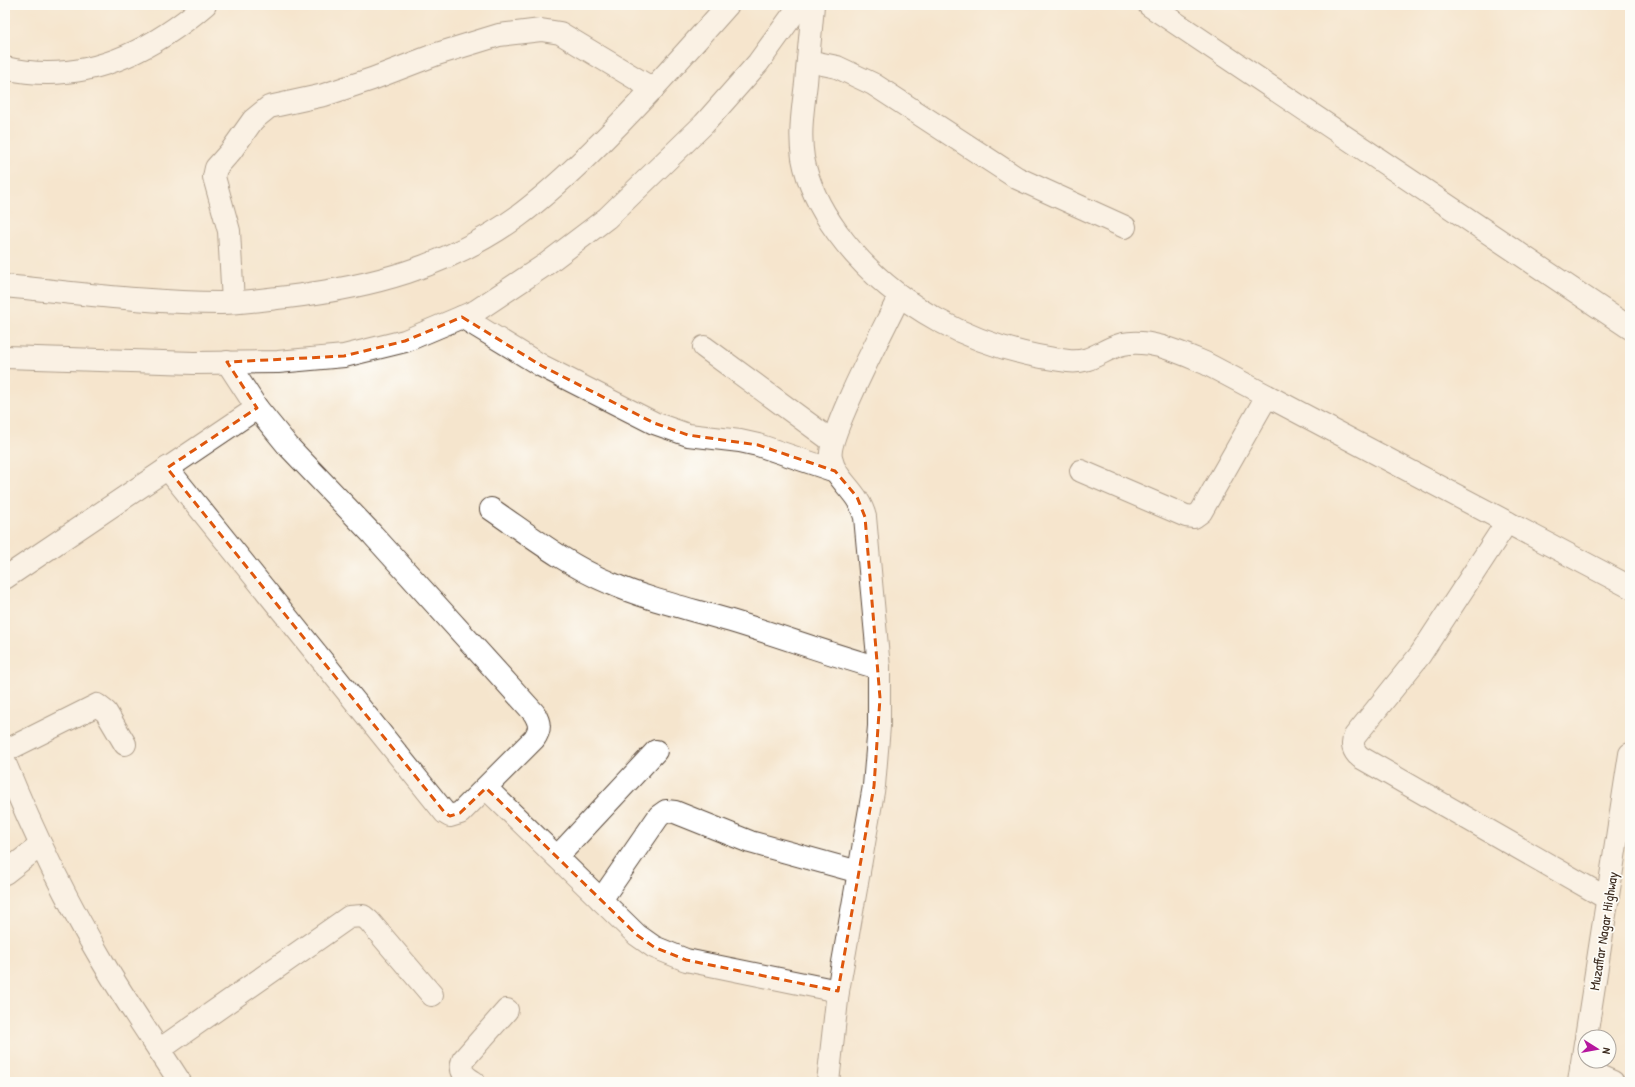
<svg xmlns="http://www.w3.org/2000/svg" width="1635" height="1087" viewBox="0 0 1635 1087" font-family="'Patrick Hand',sans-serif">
	<rect width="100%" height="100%" fill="#fdfcf7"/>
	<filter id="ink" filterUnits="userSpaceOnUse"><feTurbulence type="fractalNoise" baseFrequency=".025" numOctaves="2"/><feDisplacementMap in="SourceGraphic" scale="8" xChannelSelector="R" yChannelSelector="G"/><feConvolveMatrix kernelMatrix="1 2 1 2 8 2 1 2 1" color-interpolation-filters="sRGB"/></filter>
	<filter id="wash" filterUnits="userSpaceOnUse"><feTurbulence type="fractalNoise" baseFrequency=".012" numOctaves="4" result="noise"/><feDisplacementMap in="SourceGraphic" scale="16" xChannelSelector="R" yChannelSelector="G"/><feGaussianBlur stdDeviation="0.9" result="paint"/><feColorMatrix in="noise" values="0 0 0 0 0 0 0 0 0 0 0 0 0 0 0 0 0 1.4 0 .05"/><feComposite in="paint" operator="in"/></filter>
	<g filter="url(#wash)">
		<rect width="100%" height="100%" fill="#f5e5cd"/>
	</g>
	<g filter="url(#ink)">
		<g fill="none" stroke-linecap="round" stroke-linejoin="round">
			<defs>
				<g id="minor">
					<path d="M813,5C811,31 808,57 806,83C803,108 799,133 803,158C808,185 821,210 837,232C892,307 976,350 1068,361C1091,364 1102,349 1123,344C1149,338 1181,353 1205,363L1630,587"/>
					<path d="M1149,5L1630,328"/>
					<path d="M808,61L837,67L873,84L1017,178L1125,227"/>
					<path d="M5,68C81,86 148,54 205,5"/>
					<path d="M5,286C77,293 149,303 221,303C243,303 266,299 287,297C371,287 447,267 517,217C540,200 562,180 583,160C634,111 681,58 728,5"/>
					<path d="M233,302L229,231L214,177L216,168L231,151L253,120L269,107L324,95L372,79L437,54L499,35L541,30L560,33L653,89"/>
					<path d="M462,317L542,366L654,423L688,435L740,441L758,445L835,471"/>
					<path d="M704,347L832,441"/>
					<path d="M5,357L194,363L278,362L344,356L405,341L476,311L545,265L607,218L704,124L758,63L800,5"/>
					<path d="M167,468L445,813L450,816L460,813L534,739C541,729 540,723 534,713L373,535L288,446L257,408L227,362"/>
					<path d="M1081,471L1186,516L1194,517L1201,512L1267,396"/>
					<path d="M491,509C529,535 567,565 610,583C648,600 691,609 731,621C781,636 829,654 879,668"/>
					<path d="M1507,522L1420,655L1355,736C1351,744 1353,751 1360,757L1608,899"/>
					<path d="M5,578L257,408"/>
					<path d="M5,751L97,705L106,712L125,744"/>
					<path d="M5,763C33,832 66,900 104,964C128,1005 155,1043 180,1082"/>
					<path d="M486,788L637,935L654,947L686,960L838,991"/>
					<path d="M557,857L656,751"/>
					<path d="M5,873L41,845"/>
					<path d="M601,900L659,816L666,811L675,812L750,842L859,872"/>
					<path d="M159,1050L349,917L363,916L369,921L432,995"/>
					<path d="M1581,1068L1613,1082"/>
					<path d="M474,1082C464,1076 459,1071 463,1060L507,1010"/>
					<path d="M828,1082L838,991L874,786L879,726V668L865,517C858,490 836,482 831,458C826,436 887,323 899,297"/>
				</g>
				<g id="highway">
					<path d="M1586,1037L1630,754"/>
					<path d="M1579,1082L1585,1043"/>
				</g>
			</defs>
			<use href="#minor" stroke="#574638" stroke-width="24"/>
			<use href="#highway" stroke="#574638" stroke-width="24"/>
			<use href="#minor" stroke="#fff" stroke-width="22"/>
			<use href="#highway" stroke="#fff" stroke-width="22"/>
		</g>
	</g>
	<path d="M0 0H1635V1087H0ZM462,317L542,366L654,423L688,435L758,445L835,471L857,497L865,517L880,698L874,786L838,991L686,960L654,947L637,935L486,788L460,813L450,816L445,813L167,468L257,408L227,362L344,356L405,341Z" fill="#f5e5cd" fill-opacity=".55" fill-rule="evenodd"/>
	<path fill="none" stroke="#df570d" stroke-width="3" stroke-dasharray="8 5" stroke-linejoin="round" d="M462,317L542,366L654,423L688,435L758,445L835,471L857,497L865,517L880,698L874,786L838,991L686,960L654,947L637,935L486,788L460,813L450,816L445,813L167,468L257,408L227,362L344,356L405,341Z"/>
	<g text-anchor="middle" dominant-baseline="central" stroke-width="3.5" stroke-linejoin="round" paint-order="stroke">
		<g font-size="14" fill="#3b2a1e" stroke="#fdfcf7">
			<text transform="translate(1603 931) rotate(-81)">Muzaffar Nagar Highway</text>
		</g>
	</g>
	<rect width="1635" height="1087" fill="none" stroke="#fdfcf7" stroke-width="20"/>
	<g transform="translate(1597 1049) rotate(101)"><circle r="19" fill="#fdfcf7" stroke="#afa8a0"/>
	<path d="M0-3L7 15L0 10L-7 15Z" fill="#b5179e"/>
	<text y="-6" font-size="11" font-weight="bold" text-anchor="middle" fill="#3b2a1e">N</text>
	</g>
</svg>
